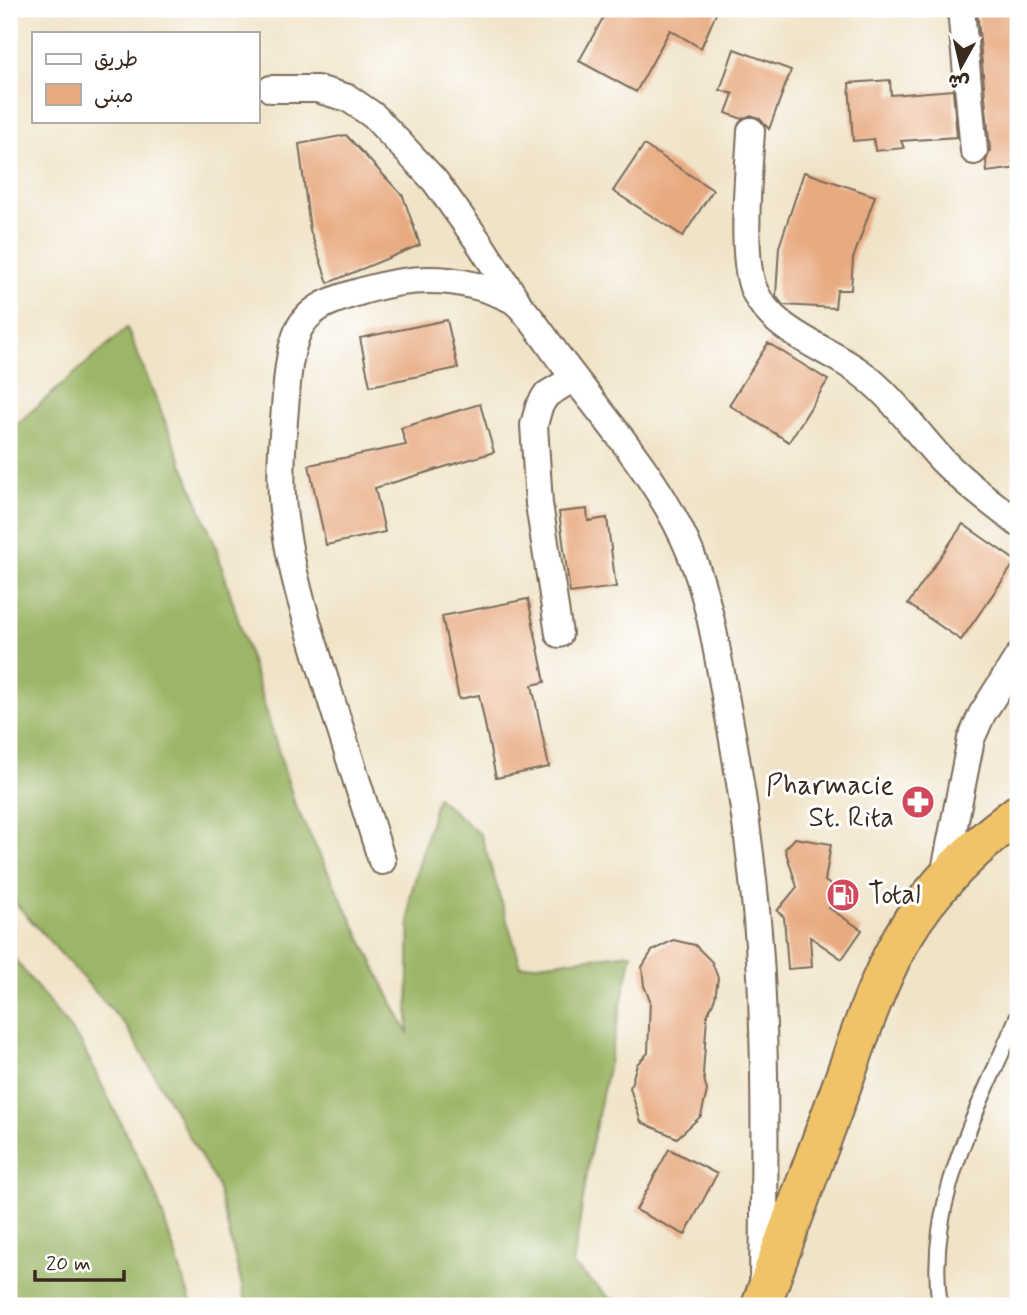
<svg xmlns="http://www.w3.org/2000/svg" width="1027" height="1315" viewBox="0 0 1027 1315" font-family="Mynerve,'Playpen Sans Arabic',sans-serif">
	<rect width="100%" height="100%" fill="#fff"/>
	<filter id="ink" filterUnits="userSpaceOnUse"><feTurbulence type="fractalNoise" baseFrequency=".0143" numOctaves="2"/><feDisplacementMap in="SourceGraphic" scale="14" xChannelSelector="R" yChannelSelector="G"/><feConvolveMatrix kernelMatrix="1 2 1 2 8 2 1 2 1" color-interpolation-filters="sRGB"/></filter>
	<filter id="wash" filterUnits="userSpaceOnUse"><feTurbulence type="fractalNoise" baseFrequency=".00686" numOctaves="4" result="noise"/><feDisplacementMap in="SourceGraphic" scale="28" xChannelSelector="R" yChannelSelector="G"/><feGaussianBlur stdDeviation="1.57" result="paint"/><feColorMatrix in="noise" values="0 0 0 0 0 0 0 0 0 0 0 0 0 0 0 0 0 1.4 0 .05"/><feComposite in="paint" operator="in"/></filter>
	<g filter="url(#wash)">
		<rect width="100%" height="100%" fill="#f0e3c7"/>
		<g fill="#9cb667" stroke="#6c7042" stroke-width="2">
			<path d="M127,328L215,544L295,805L408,1034L410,898L437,797L481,835L521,966L632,953L590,1153L573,1265L619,1306H247L217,1185L127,1027L9,896V431Z"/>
			<path d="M9,952L81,1043L155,1192L192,1306H9Z"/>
		</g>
		<g id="blocks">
			<g fill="#e8ab81">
				<path d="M608,9H718L701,48L670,30L636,92L579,61Z"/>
				<path d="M977,9H1018V168L987,172L986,161L990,150Z"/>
				<path d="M734,49L791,70L769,129L759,118L751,115L742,119L726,113L733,94L720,90Z"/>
				<path d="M890,80L891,95L953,90L957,137L901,141L904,148L875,151L874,139L853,141L849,83Z"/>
				<path d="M346,135L403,196L420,245L328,283L310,230L299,144Z"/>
				<path d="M644,145L713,190L683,236L613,191Z"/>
				<path d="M804,172L875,196L853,259L851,290H837L835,308L783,305L776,296L779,247Z"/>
				<path d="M447,320L458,368L370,386L360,338Z"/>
				<path d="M768,343L828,380L789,442L729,405Z"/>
				<path d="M480,404L494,452L375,488L385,532L326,545L309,465L406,445L401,428Z"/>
				<path d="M587,509L588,521L607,518L616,587L570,593L559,512Z"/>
				<path d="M963,524L1016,561L961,640L908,604Z"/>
				<path d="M528,599L545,682L532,685L549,767L496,778L479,695L459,699L442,616Z"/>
				<path d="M795,838L831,844L825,881L840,892L829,908L862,930L842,959L810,937L812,967L788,969L784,917L777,911L797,887L785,849Z"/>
				<path d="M673,940L695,945L712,962L718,978L715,998L707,1016L703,1074L707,1091L701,1116L677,1138L641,1122L630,1088L637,1064L648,1053L650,1000L644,986L642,967L652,951Z"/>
				<path d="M669,1149L717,1174L685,1235L636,1210Z"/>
			</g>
		</g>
	</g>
	<g filter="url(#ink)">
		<use href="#blocks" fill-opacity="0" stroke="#7a6b59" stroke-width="2"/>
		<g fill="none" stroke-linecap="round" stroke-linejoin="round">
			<defs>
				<path id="service" d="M940,1306C924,1202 980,1108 1018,1015"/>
				<g id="minor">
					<path d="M961,9L974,151"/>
					<path d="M271,89H317L348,98L374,116L435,181L478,241L517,301"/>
					<path d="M751,131C749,169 740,258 754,290C772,332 826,347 861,373C895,398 915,432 944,462C967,485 993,504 1018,523"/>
					<path d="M559,634L539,504L534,425L539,407L546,395L574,378"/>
					<path d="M382,861C363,800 343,739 324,677C308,625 291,573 284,518C279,482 282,444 285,408C287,384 288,358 296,336C307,304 340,298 369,289C417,275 466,277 511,299C526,307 551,348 563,363C608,423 661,481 690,552C711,602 718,659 728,712C744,799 756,887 761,975C766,1076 765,1176 763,1277"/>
					<path d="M943,881L971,739L982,714L1018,657"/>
				</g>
				<path id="trunk" d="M761,1306C785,1238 811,1169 836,1101C854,1053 869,1003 892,957C919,900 968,851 1018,814"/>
			</defs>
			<use href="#service" stroke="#7a6b59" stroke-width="18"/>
			<use href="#minor" stroke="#7a6b59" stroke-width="30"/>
			<use href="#trunk" stroke="#7a6b59" stroke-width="42"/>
			<use href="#service" stroke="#fff" stroke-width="14"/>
			<use href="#minor" stroke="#fff" stroke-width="26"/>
			<use href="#trunk" stroke="#f1c369" stroke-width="38"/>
		</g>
	</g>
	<defs>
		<symbol id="pharmacy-disc" viewBox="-11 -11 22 22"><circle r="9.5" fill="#d1495b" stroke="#fff"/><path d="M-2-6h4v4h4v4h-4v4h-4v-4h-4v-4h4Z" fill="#fff"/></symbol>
		<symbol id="fuel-disc" viewBox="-11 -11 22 22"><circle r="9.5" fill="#d1495b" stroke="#fff"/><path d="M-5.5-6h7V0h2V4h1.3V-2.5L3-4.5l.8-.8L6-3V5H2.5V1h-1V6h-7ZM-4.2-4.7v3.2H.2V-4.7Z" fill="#fff"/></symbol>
	</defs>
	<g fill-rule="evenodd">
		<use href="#pharmacy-disc" x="899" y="783" width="38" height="38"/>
		<use href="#fuel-disc" x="824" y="876" width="38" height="38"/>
	</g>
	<g text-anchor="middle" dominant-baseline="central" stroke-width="6" stroke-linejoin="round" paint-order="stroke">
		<g font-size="28" fill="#3b2a1e" stroke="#fff" text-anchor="end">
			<text x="894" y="786">Pharmacie<tspan x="894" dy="32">St. Rita</tspan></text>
			<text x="868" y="895" text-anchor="start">Total</text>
		</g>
	</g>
	<rect width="1027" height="1315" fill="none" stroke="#fff" stroke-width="35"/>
	<rect x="32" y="32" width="228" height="91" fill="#ffffff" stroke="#b1aaa5" stroke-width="2"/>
	<rect x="46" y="54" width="35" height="10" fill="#ffffff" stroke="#b1aaa5" stroke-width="2"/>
	<text x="94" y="66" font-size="21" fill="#3b2a1e">طريق</text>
	<rect x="46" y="84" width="35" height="21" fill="#e8ab81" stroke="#b1aaa5" stroke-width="2"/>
	<text x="94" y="102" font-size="21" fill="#3b2a1e">مبنى</text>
	<g transform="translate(961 66) rotate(188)" stroke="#ffffff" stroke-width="5" paint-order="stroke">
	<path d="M0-5L12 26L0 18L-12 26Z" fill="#3b2a1e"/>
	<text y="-10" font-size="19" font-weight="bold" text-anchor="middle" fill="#3b2a1e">ش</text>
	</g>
	<path d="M35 1270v10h89v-10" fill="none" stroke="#3b2a1e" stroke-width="3.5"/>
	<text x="46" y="1270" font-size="21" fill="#3b2a1e" stroke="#ffffff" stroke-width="5" paint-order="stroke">20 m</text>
</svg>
